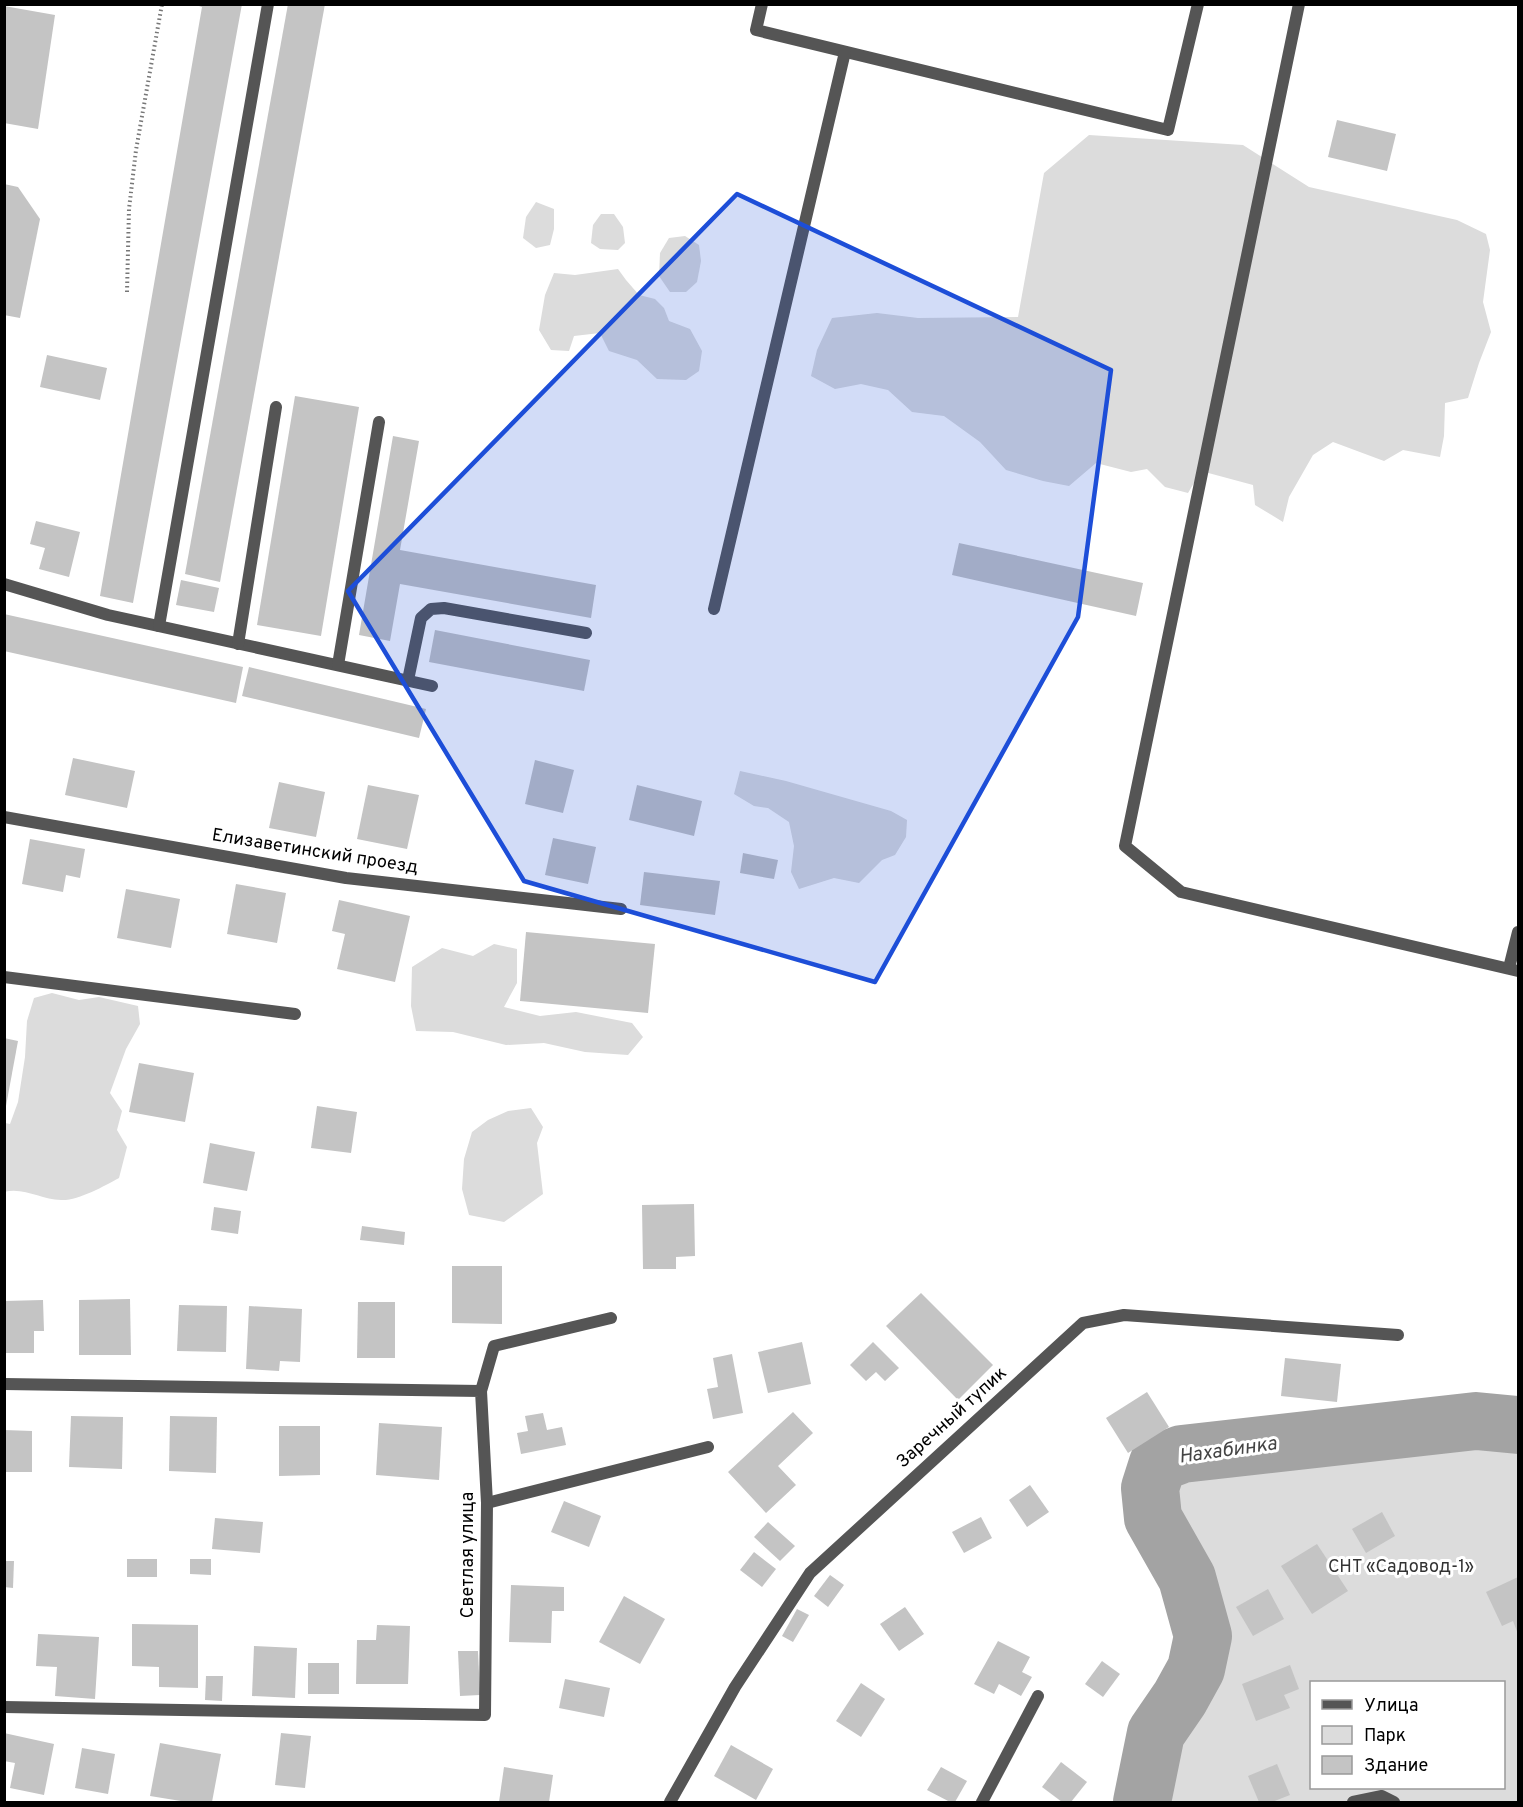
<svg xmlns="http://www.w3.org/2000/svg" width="1523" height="1807" viewBox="0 0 1523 1807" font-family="Overpass,sans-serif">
	<rect width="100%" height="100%" fill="#fff"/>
	<g fill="#dcdcdc" fill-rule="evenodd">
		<path d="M1089,135L1243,145L1309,187L1457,220L1486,234L1490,250L1483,302L1491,332L1479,363L1468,398L1445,403L1444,436L1440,457L1403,450L1384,461L1333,442L1313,455L1289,497L1283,522L1255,505L1253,485L1201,471L1188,493L1165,487L1147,469L1131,472L1096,463L1069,486L1043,481L1006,470L980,442L944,416L912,412L888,390L861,384L835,389L811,376L817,350L832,318L877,313L918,318L1018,317L1044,173Z"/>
		<path d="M536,202L554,209V229L550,245L536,248L523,238L526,217Z"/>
		<path d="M601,214H614L623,227L625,243L618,250L600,249L591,243L593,225Z"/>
		<path d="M685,236L699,245L701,261L697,282L686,292H670L659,276L660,253L669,238Z"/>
		<path d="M618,269L626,280L639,295L655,299L664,308L669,321L690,329L702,351L699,371L686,380L657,379L637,360L609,351L600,333L574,336L569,351L551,350L539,330L545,295L554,273L575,275Z"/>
		<path d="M740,771L786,781L891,811L907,820L906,837L895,855L882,860L859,883L834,878L799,889L791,872L794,846L789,822L768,808L754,806L734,794Z"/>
		<path d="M494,944L517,949V983L504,1007L540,1016L576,1012L632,1023L643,1037L628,1055L585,1052L544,1043L506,1045L453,1032L416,1031L411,1006L412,967L442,948L473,956Z"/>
		<path d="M52,993L79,1000L99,997L138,1006L140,1024L126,1049L110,1093L122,1111L117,1130L127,1147L119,1178C104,1186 78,1201 61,1200C41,1200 25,1187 4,1192L5,1123L10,1124L18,1102L25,1057L27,1021L34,998Z"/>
		<path d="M531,1108L543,1127L537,1143L543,1194L504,1222L469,1215L462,1189L464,1159L472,1132L488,1120L508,1111Z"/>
		<path d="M1512,1448H1518V1802H1159L1169,1757L1217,1653L1216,1605L1178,1523V1486L1201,1468L1264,1472L1392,1450ZM1312,1682H1504V1788H1312Z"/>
	</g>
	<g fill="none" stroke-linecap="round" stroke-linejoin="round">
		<path stroke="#a3a3a3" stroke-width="58" d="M1142,1802L1156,1733L1180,1698L1196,1669L1203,1636L1187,1578L1153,1518L1150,1488L1158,1463L1182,1454L1476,1421L1518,1425"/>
	</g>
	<g fill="#c4c4c4">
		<path d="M193,4H242L133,603L100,596L202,7Z"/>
		<path d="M288,4H325L220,582L185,574Z"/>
		<path d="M4,6L55,15L38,129L4,123Z"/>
		<path d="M1337,120L1396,134L1387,171L1328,157Z"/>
		<path d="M4,184L18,187L40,219L20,318L4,315Z"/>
		<path d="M47,355L107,368L100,400L40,387Z"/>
		<path d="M295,396L359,407L321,636L257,625Z"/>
		<path d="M393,436L419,441L400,550L596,585L591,618L400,584L390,641L359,635Z"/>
		<path d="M36,521L80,532L69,577L39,569L45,548L30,544Z"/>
		<path d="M959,543L1143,583L1136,616L952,575Z"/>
		<path d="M181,580L219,588L214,612L176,605Z"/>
		<path d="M4,614L243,667L236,703L4,651Z"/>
		<path d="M435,630L590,660L584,691L429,662Z"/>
		<path d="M249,667L426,709L419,738L242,696Z"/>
		<path d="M73,758L135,771L127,808L65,795Z"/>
		<path d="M535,760L574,770L563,813L525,804Z"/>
		<path d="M279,782L325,792L316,837L269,828Z"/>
		<path d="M368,785L419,795L407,849L357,839Z"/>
		<path d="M637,785L702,801L694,836L629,820Z"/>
		<path d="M553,838L596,847L588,884L545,875Z"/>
		<path d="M30,839L85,849L80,878L66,875L63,892L22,884Z"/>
		<path d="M743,853L778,860L774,879L740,873Z"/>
		<path d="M644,872L720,881L715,915L640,905Z"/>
		<path d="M236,884L286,893L277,943L227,934Z"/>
		<path d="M126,889L180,899L171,948L117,938Z"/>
		<path d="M339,900L410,916L395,982L337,969L345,934L332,931Z"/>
		<path d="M526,932L655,944L648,1013L520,1001Z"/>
		<path d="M4,1038L18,1041L6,1106H4Z"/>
		<path d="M139,1063L194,1073L185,1122L129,1112Z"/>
		<path d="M317,1106L357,1112L351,1153L311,1148Z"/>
		<path d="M210,1143L255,1152L247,1191L203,1183Z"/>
		<path d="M694,1204L695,1256L676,1257V1269H643L642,1205Z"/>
		<path d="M214,1207L241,1211L238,1234L211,1230Z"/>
		<path d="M362,1226L405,1232L404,1245L360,1240Z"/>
		<path d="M452,1266H502V1324L452,1323Z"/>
		<path d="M921,1293L993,1365L958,1400L886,1326Z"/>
		<path d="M130,1299L131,1355H79V1300Z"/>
		<path d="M43,1300L44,1331H34V1353H4V1301Z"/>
		<path d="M358,1302H395V1358H357Z"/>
		<path d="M179,1305L227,1306L226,1352L177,1351Z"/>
		<path d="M249,1306L302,1309L300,1362L280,1361L279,1371L246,1369Z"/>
		<path d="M802,1342L811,1384L768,1393L758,1352Z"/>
		<path d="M873,1342L899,1368L885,1381L876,1372L866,1381L850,1365Z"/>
		<path d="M732,1354L743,1413L713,1419L707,1389L718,1387L713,1358Z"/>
		<path d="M1285,1358L1341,1364L1337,1402L1281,1396Z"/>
		<path d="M1147,1392L1169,1427L1128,1453L1106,1418Z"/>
		<path d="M793,1412L813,1433L778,1466L796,1485L766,1513L728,1472Z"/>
		<path d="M543,1413L547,1430L562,1427L566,1445L521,1454L517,1433L528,1431L525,1416Z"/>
		<path d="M71,1416L123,1417L122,1469L69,1467Z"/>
		<path d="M170,1416L217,1417L216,1473L169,1471Z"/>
		<path d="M379,1423L442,1427L439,1480L376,1475Z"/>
		<path d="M279,1426H320V1475L279,1476Z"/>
		<path d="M4,1430L32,1431V1472H4Z"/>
		<path d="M1030,1485L1049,1512L1027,1527L1009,1500Z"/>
		<path d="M564,1501L601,1516L589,1547L551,1532Z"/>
		<path d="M1382,1512L1395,1536L1366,1553L1352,1529Z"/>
		<path d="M981,1517L992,1538L964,1553L952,1532Z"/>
		<path d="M215,1518L263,1522L260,1553L212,1549Z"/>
		<path d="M768,1522L795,1546L780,1561L754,1537Z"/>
		<path d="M1317,1544L1348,1591L1312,1614L1281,1566Z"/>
		<path d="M754,1552L776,1569L762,1587L740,1570Z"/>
		<rect x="127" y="1559" width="30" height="18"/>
		<path d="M190,1559H211V1575L190,1574Z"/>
		<path d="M4,1561H14L13,1588L4,1587Z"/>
		<path d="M830,1575L844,1585L828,1607L814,1596Z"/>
		<path d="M1518,1577V1634L1513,1621L1502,1626L1486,1592Z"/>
		<path d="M511,1585L564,1587V1611H552L551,1643L509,1642Z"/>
		<path d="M1268,1589L1284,1619L1253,1636L1236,1607Z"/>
		<path d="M624,1596L665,1619L640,1664L599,1642Z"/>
		<path d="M905,1607L924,1634L899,1651L880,1624Z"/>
		<path d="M797,1609L809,1615L793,1642L782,1636Z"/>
		<path d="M132,1624L198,1625V1688L159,1687V1667L132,1666Z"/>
		<path d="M377,1625L410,1626L408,1684H356L357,1640H376Z"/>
		<path d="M38,1634L99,1637L95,1699L55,1696L57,1667L36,1666Z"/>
		<path d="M998,1641L1030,1657L1022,1672L1032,1677L1021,1696L999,1684L994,1694L974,1684Z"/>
		<path d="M254,1646L297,1648L295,1698L252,1696Z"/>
		<path d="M458,1651H478L480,1695L460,1696Z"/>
		<path d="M1102,1661L1120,1674L1103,1697L1085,1684Z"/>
		<rect x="308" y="1663" width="31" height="31"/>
		<path d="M1290,1665L1299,1689L1284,1695L1290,1708L1256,1721L1242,1684Z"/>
		<path d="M206,1676H223L222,1701L205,1700Z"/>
		<path d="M565,1679L610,1688L604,1717L559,1708Z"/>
		<path d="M861,1683L885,1699L861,1737L836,1721Z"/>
		<path d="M4,1733L54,1744L44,1795L10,1788L15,1763L4,1761Z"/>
		<path d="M281,1733L311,1736L305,1788L275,1785Z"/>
		<path d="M160,1743L221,1754L212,1802H187L150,1796Z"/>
		<path d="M731,1745L773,1769L756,1800L714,1776Z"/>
		<path d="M82,1748L115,1754L108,1794L75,1788Z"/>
		<path d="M1061,1762L1087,1782L1071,1802H1062L1042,1787Z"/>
		<path d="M1277,1764L1290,1795L1272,1802H1259L1248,1776Z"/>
		<path d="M504,1767L553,1775L549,1802H499Z"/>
		<path d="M941,1767L967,1781L955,1802H950L927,1790Z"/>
	</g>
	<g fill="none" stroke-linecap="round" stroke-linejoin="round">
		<path stroke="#777" stroke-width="4" stroke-dasharray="1.5 3" stroke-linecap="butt" d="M127,292L129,209L136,150L162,4"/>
		<g stroke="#555" stroke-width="12">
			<path d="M762,4L756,30L1168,130L1198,4"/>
			<path d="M1299,4L1125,846L1181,892L1518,971"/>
			<path d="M4,584L108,615L432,686"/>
			<path d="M714,609L845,52"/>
			<path d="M159,626L268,4"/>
			<path d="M238,644L276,407"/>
			<path d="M338,665L379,422"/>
			<path d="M408,680L421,618L431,609L444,608L586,633"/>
			<path d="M1509,968L1518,932"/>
			<path d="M4,977L295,1014"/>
			<path d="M481,1391L494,1346L611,1318"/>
			<path d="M487,1503L708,1447"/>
			<path d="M982,1802L1038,1696"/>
			<path d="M1353,1802L1382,1796L1394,1802"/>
		</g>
		<g stroke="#555" stroke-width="12">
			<path d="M4,817L346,878L621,909"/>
			<path d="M4,1384L481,1391L487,1503L485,1715L4,1707"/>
			<path d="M670,1802L735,1687L810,1573L1083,1323L1124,1315L1398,1335"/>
		</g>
	</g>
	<path fill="#1d4ed8" fill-opacity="0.2" stroke="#1d4ed8" stroke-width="4.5" stroke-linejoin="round" d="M737,194L1111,370L1078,617L875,982L524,881L348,591Z"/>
	<g text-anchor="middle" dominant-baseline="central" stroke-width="6" stroke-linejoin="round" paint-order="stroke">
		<g font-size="18" fill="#000" stroke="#fff">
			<text transform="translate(315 852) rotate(9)">Елизаветинский проезд</text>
			<text transform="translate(952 1418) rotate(-42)">Заречный тупик</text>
			<text transform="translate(468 1555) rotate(-90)">Светлая улица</text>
		</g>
		<g font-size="18" fill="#333" stroke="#fff">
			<text x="1401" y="1567">СНТ «Садовод-1»</text>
		</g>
		<g font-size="20" font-style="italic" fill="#444" stroke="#fff">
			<text transform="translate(1228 1451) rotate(-8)">Нахабинка</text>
		</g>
	</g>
	<rect width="1523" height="1807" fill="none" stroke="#000000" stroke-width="12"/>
	<rect x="1310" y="1681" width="195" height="108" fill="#ffffff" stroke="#999999" stroke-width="1.5"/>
	<rect x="1322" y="1700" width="30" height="9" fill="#555555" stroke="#999999" stroke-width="1.5"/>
	<text x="1364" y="1711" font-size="18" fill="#000000">Улица</text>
	<rect x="1322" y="1726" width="30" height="18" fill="#dcdcdc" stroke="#999999" stroke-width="1.5"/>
	<text x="1364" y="1741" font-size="18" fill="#000000">Парк</text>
	<rect x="1322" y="1756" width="30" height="18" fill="#c4c4c4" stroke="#999999" stroke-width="1.5"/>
	<text x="1364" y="1771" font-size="18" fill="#000000">Здание</text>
</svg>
